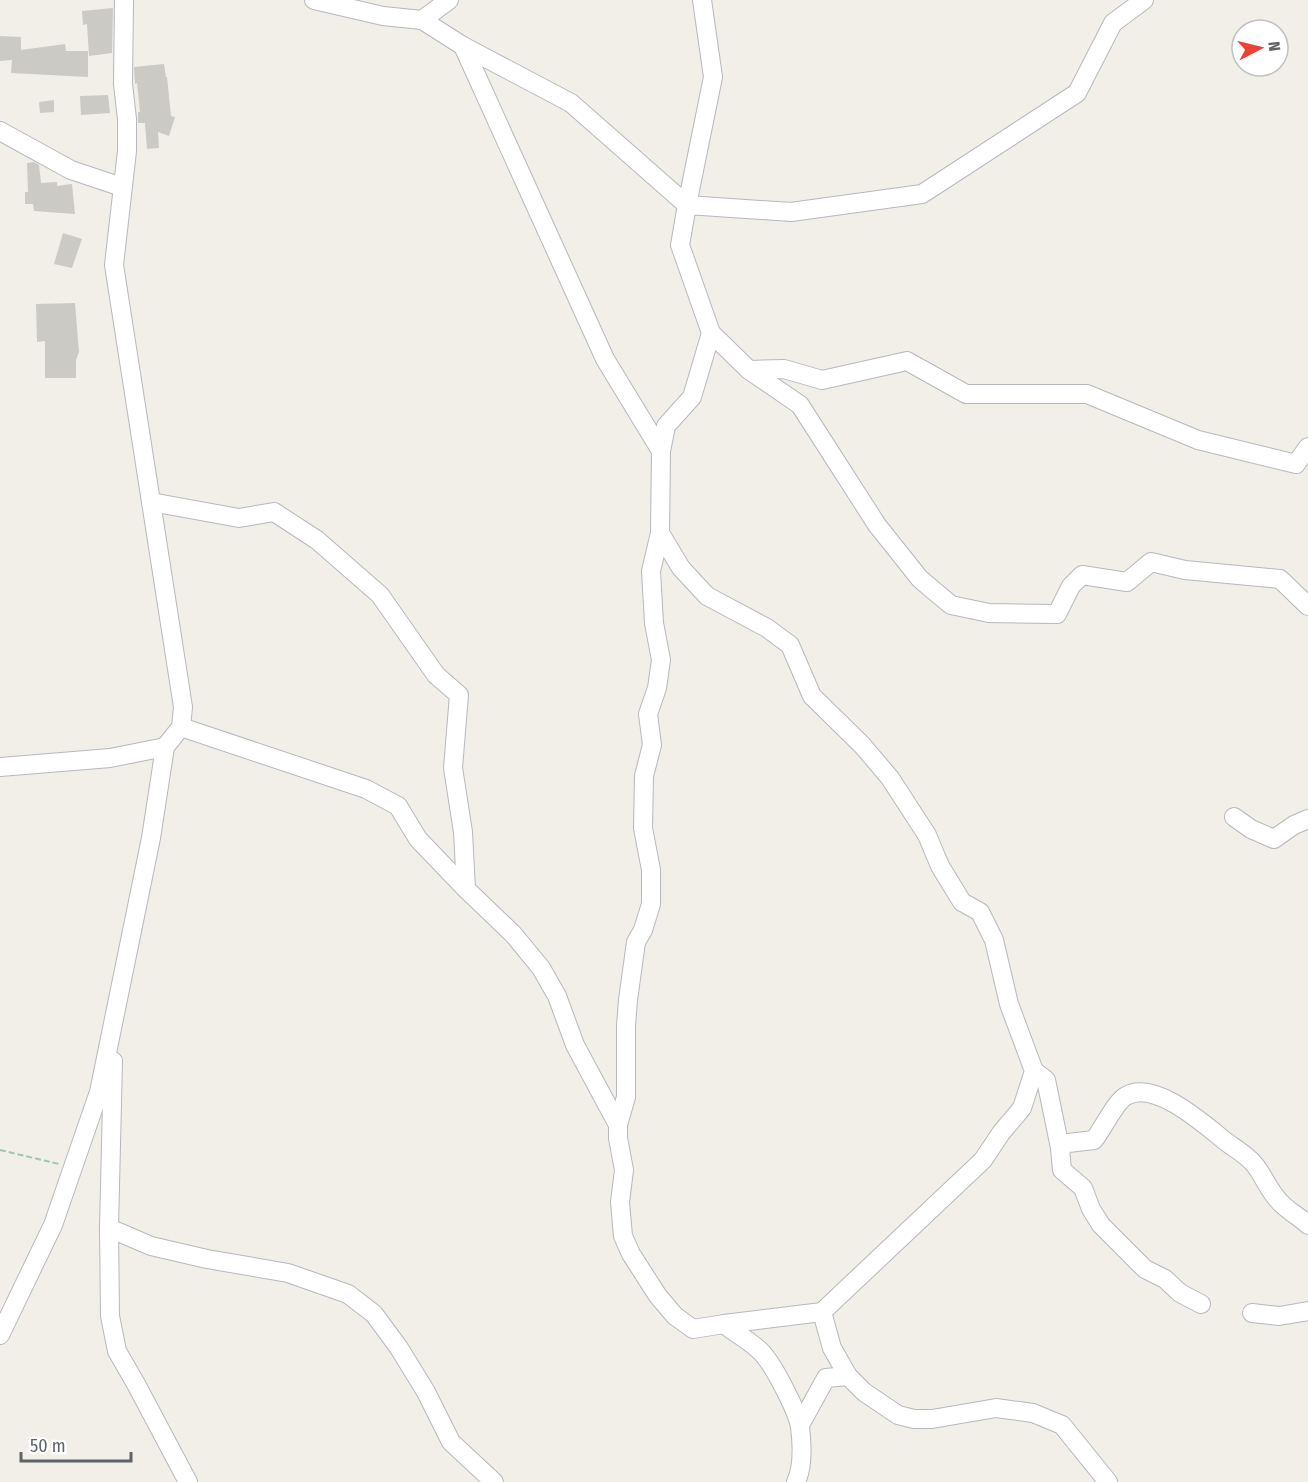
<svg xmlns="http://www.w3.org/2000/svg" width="1308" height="1482" viewBox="0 0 1308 1482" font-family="'Fira Sans Condensed',sans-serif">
	<rect width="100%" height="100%" fill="#f1efe8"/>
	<g fill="#cccac5">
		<path d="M113,8L112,53L89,56L87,24L83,25L82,11Z"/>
		<path d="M0,36L21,37V50L65,44L66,51H88V77L11,73L12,60L0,61Z"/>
		<path d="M164,64L166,77H167L171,116L175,117L169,136L158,132L159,148L147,149L145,123H138V112H140L137,83L135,84L134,67Z"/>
		<path d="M108,95L110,113L81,115L80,96Z"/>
		<path d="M54,100V112L40,113L39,102Z"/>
		<path d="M34,162L39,165L41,183L57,182V186L72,184L75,214L34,211L33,204H25V192H28L27,163Z"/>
		<path d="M63,233L82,239L72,268L54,264Z"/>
		<path d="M75,303L79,352L76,360V378H45V341L37,342L36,304Z"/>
	</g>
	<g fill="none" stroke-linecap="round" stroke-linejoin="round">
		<defs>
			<g id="minor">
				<path d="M314,0L383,16L422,20"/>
				<path d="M449,0L422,20L463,46L571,103L687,205L713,77L702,0"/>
				<path d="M463,46L605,359L661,451L660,533L651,571L654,623L661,660L657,688L648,714L652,745L644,776L643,828L651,870V904L643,930L636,942L628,1000L626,1026V1097L618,1125V1138L624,1170L620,1202L623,1236L631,1254L658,1296L675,1316L693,1329L724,1324L822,1312L983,1160L1001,1133L1022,1108L1034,1071L1009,1004L994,940L980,912L962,902L940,866L927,835L890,778L862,745L812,696L790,645L767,628L707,596L681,568L660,533"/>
				<path d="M0,131L71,170L122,187"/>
				<path d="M711,333L749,370L784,369L822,380L907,361L966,394H1087L1198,440L1296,464L1308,447"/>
				<path d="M749,370L800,405L877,525L920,579L951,605L989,613L1057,614L1071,586L1082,575L1127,582L1151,562L1185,570L1280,579L1308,606"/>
				<path d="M661,451L666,426L692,397L711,333L680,245L687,205L791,212L922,194L1077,93L1113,23L1144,0"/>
				<path d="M151,502L239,518L274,512L317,540L380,595L436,675L459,695L453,768L463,832L466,889"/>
				<path d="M181,727L366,789L398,806L418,839L466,889L513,934L541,968L557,996L575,1045L618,1125"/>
				<path d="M0,767L110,758L165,747"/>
				<path d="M1234,817L1251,829L1274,839L1294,825L1308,819"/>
				<path d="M113,1061L109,1228L110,1316L117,1351L136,1384L188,1482"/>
				<path d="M1034,1071L1046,1080L1060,1148"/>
				<path d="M109,1228L151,1246L207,1259L288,1273L348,1294L374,1314L399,1348L426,1392L451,1442L494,1482"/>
				<path d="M1201,1304L1180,1293L1165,1279L1145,1269L1101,1225L1091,1209L1083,1188L1062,1170L1060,1148L1068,1143L1094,1140C1102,1130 1116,1101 1126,1096C1154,1079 1204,1124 1225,1141C1234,1148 1247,1155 1254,1164C1265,1177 1269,1193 1283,1205C1291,1213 1300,1217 1308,1225"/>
				<path d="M822,1312L832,1348L848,1376L864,1392L898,1415L914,1419H932L996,1408L1033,1413L1062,1425L1108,1482"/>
				<path d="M1252,1313L1279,1316L1308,1311"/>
				<path d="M724,1324C735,1333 747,1339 758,1349C771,1359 797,1410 800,1427C802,1443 803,1467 796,1482"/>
				<path d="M0,1335L53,1225L99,1092L151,838L165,747L181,727L183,707L114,265L127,151V119L123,84L124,0"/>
				<path d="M800,1425L826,1378L848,1376"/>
			</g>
		</defs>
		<use href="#minor" stroke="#b5b8bc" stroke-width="20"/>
		<path stroke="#9cc7a9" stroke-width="2" stroke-dasharray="6 3" stroke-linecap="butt" d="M0,1150L59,1164"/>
		<use href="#minor" stroke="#fff" stroke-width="18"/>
	</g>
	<g transform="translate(1260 48) rotate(83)"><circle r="28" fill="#ffffff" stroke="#bfc1c3" stroke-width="1.5"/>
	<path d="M0-4.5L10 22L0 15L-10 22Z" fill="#ea4335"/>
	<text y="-9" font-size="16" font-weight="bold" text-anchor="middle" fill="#5f6368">N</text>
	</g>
	<path d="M21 1452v9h110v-9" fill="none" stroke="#5f6368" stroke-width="3"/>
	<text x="30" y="1452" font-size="18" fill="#5f6368" stroke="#ffffff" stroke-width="4.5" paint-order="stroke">50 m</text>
</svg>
